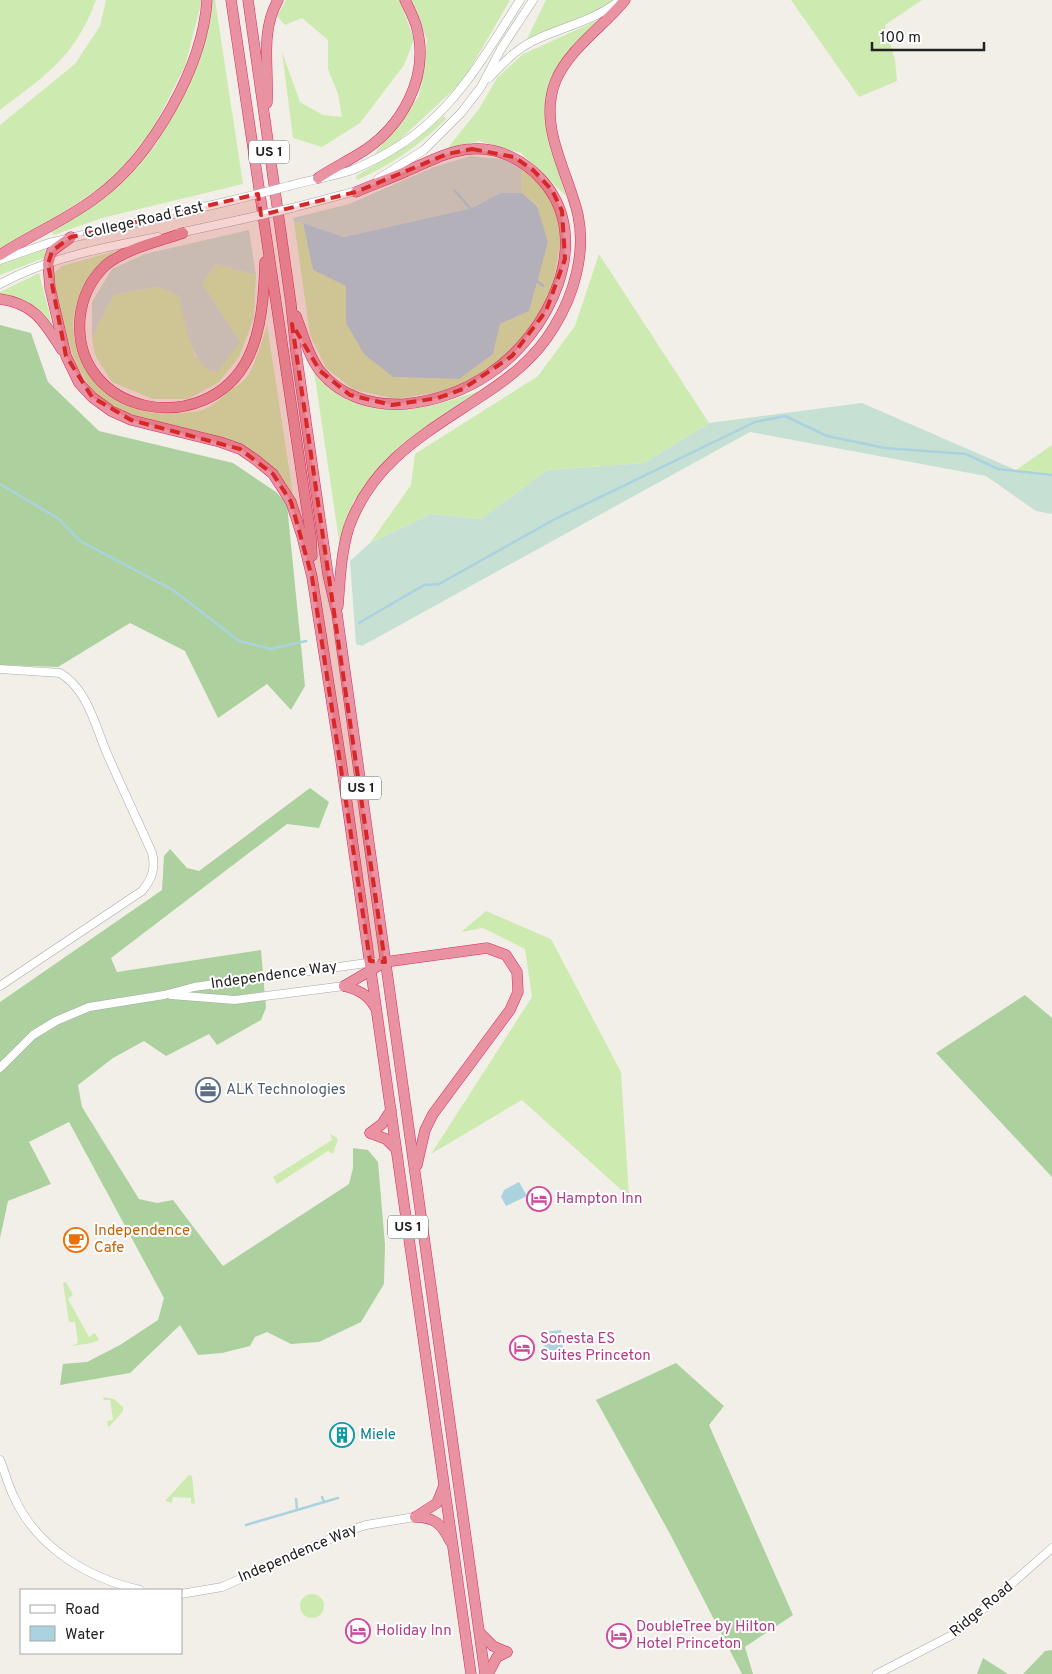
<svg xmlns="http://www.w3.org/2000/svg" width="1052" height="1674" viewBox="0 0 1052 1674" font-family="Overpass,sans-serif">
	<rect width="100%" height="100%" fill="#f2efe9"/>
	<g fill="#cdebb0">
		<path d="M0,0H96C75,57 46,75 0,110Z"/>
		<path d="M106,0H202L185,66L153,129L112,180L47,223L0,249V125L75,64L100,26Z"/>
		<path d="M213,0H215L243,184L102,218L54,235L52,232L107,196L157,143L198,57Z"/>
		<path d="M286,0H400L414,40L404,65L360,123L322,147L293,138L282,52L300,102L323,115L342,117L338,94L328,69V40L302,18L285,25L277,16Z"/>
		<path d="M411,0H510L463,81L397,142L374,155L419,96L427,40Z"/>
		<path d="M546,0H613L601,9L527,39Z"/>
		<path d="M791,0H922L885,25L895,60L897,81L859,97Z"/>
		<path d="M605,17L565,58L546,97L552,146L566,196L521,153L479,141L446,150L479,109L497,78L523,54Z"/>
		<path d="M444,116L446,119C420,145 391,165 357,180L356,176L409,145Z"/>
		<path d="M521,166L546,187L563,226L551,295L512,353L461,388L397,399L354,390L326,368L310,335L294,222L303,223L313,270L346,286V323L393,377L458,379L493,354L500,324L529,311L538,206L522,193Z"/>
		<path d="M49,248L44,258L0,275V265Z"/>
		<path d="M115,251C106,265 90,271 81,291C51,359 113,422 181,413C189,412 201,412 207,408C215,404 222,397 228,392C234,387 242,383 246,378C254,369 263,337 267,325L293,494C280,477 266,461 248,448C235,440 216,436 201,432C126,414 85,413 65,328C61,311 52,289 55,272L62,266Z"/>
		<path d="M599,254L709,423L644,463L547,470L481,519L431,514L370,543L411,485L415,454L538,376L575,326Z"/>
		<path d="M216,264L256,275L254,318L239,357L219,382L188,399H153L112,382L95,355L92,338L114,295L158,287L179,296L195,357L239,342L202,283Z"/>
		<path d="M39,273L54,331C40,310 26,298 0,294V292Z"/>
		<path d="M313,364C325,375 344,396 357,402C400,421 448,401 489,388L396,450L353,502L340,547Z"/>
		<path d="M1052,445V476L1016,470Z"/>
		<path d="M486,911L551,939L621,1072L629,1197L522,1100L431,1154L532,997L525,949L483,928L461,932Z"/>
		<path d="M330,1133L338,1139L333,1154L328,1151L277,1184L273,1177L332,1140Z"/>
		<path d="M66,1282L73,1295L68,1299L89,1337L95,1333L99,1340L92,1343L72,1346L78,1343L75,1322H69L63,1283Z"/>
		<path d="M103,1397L114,1399L123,1407V1411L110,1426L108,1427L107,1421L113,1420L110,1400H104Z"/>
		<path d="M189,1475L192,1476L195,1504L191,1503V1498L173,1497L172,1503L165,1501Z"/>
		<circle cx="312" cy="1606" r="12"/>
	</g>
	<g fill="#add19e">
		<path d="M0,325L31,333L48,382L99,431L233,463L276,492L287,504L305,686L291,710L267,684L218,718L185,651L130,623L58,667L0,665Z"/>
		<path d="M310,788L329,802L319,828L287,824L111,958L117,972L261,950L266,1008L261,1020L217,1045L209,1034L166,1056L144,1041L113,1058L78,1085L82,1107L139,1199L157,1203L173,1200L223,1266L349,1184L353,1168V1148L368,1150L378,1162L385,1245L384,1284L361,1322L319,1342L291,1344L267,1332L255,1337L250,1346L222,1353L198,1355L180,1325L130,1373L60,1385L63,1364L87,1362L120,1345L158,1320L164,1298L69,1122L29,1142L51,1184L8,1201L0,1238V1002L162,890L164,856L170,849L187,868L199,871Z"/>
		<path d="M1025,995L1052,1018V1177L936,1053Z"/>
		<path d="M676,1363L724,1406L709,1425L793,1615L745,1647L753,1674H742L670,1534L596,1400Z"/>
		<path d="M1052,1650V1674H1023L1045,1651Z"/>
		<path d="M983,1658L1008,1674H977Z"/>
	</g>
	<g fill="#c6e0d4">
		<path d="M470,156L500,159L521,166L522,193H500L472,208L344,237L303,223L294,222L293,218L349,204L434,167Z"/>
		<path d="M249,230L256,275L216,264L202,283L240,342L217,372C190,369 185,317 179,296L158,287L114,295L92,338V302L112,269L145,254Z"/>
		<path d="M862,403L1016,470L1052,476V514L1036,511L986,476L750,432L362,646L356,644L350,561L370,543L431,514L481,519L547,470L644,463L709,423Z"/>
	</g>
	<g fill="#aad3df">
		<path d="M500,193H522L537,206L548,242L529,311L500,324L493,354L459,379L393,377L364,354L346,323V286L313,270L303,223L344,237L472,208Z"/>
		<path d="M519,1182L527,1196L506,1206L501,1197L504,1190Z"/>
		<path d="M561,1330L563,1350L546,1357L543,1332Z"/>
	</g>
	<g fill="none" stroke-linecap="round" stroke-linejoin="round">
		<g stroke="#aad3df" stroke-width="2.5">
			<path d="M454,190L473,211"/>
			<path d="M536,280L543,286"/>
			<path d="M0,484L59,519L80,541L173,590L239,641L271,649L306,641"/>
			<path d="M359,623L424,585L439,584L555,519L755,422L785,416L827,436L885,448L966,454L998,469L1052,475"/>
			<path d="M322,1497L324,1502"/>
			<path d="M296,1499L297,1510"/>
			<path d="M246,1525L338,1498"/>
		</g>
		<defs>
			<g id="minor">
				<path d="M489,78C502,64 515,50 533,41C561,27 595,21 620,0"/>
				<path d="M378,179L424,150L461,113L481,87L501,49L533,0"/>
				<path d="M289,186C309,180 332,177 352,170C440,135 472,76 520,0"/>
				<path d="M292,208L360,190"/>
				<path d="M179,233L239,220"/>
				<path d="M0,260L49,243L238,199"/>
				<path d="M0,284C48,258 105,247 158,237"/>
				<path d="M0,669L60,673C89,690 96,730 109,758C123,790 138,821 152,853C156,868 152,879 142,891L0,986"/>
				<path d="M171,995L235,1000L344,986"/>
				<path d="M0,1068L33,1035L56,1021L89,1007L164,995L194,987L374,962"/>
				<path d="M0,1460C5,1472 8,1485 14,1497C37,1548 88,1578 140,1590"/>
				<path d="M181,1594L222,1587L348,1531L366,1525L415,1517"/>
				<path d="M877,1674L956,1633L1052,1548"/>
			</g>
			<g id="highway">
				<path d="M231,0L311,537L312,556"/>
				<path d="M248,0L291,304L296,352L328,575L337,614L485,1674"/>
				<path d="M267,103C269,67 260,32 278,0"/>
				<path d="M318,178C331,169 344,163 357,155C402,129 431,76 416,25C413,16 409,8 405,0"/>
				<path d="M183,233C158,242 127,248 106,265C91,279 82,298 80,318C72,415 206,441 248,358C262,330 264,293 265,262"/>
				<path d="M71,237L52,251L48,264L50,288L66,356L79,383L92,397L111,411L131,420L220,442L240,449L256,460L273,474L291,502L302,536L312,577L341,761L471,1674"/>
				<path d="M0,255C32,234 67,220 98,196C152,156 203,67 207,0"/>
				<path d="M0,299C35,304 44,322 62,350"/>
				<path d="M296,316C303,334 308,355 320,371C341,397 373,406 405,404C435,401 464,391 489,374C548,335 596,240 542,180C525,161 499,147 472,149C449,150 426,163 405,172C389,179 372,185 356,192"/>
				<path d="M338,606C340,580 341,552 349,527C372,463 424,434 477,399C508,379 535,359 554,327C574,295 586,253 578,215C568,171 537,126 556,80C570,48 603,27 625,0"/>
				<path d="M344,986L385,962L487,948L506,955L517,972L518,992L510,1010L433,1114L425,1130L417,1165"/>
				<path d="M344,986C359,990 367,994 375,1007"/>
				<path d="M370,1133L386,1139L396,1149"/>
				<path d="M370,1133L382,1124L391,1110"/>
				<path d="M417,1516L437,1503L443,1488"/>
				<path d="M415,1517C434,1517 442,1524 450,1541"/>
				<path d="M480,1633L493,1646L507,1652"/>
				<path d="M488,1674L497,1657L507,1652"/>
			</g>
		</defs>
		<use href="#minor" stroke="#a9a9a9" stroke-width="9"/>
		<use href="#highway" stroke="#dc2a67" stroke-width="11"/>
		<use href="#minor" stroke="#fff" stroke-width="8"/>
		<use href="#highway" stroke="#e892a2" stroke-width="10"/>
		<defs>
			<g id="minor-bridge">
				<path d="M238,199L289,186"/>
				<path d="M239,220L292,208"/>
			</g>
		</defs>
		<use href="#minor-bridge" stroke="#a9a9a9" stroke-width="9" stroke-linecap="butt"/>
		<use href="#minor-bridge" stroke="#fff" stroke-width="8"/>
	</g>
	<path fill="#d62828" fill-opacity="0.2" stroke="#d62828" stroke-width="4" stroke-dasharray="10 6" stroke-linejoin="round" d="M472,149L514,157L533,170L552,190L562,211L565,259L546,311L512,356L463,389L438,398L392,405L350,395L320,371L292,324L385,962L370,961L312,577L291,502L273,474L240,449L131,420L92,397L66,356L48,264L52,251L71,237L258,194L261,215L356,192L447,154Z"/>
	<defs>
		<symbol id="office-ring" viewBox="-11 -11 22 22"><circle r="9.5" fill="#fff" stroke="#5c6f8a" stroke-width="1.5"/><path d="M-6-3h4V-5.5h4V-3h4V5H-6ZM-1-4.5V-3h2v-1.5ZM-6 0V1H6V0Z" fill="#5c6f8a"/></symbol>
		<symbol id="hotel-ring" viewBox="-11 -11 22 22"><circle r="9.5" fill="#fff" stroke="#d1479c" stroke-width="1.5"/><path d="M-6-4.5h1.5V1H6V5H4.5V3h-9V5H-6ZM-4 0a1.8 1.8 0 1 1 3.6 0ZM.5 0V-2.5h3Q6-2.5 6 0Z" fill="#d1479c"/></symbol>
		<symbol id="cafe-ring" viewBox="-11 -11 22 22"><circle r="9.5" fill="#fff" stroke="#e8710a" stroke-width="1.5"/><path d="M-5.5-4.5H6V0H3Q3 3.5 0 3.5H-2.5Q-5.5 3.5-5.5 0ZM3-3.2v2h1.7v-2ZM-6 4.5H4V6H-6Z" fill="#e8710a"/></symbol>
		<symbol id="building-ring" viewBox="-11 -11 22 22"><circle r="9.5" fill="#fff" stroke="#0f9aa8" stroke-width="1.5"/><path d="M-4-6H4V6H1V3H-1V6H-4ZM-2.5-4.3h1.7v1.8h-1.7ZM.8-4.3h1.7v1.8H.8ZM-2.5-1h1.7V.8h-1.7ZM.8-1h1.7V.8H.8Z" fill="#0f9aa8"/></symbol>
	</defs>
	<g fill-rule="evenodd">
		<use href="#office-ring" x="194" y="1076" width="28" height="28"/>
		<use href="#hotel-ring" x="525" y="1185" width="28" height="28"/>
		<use href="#cafe-ring" x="62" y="1226" width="28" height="28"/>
		<use href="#hotel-ring" x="508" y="1334" width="28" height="28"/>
		<use href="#building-ring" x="328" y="1421" width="28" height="28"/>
		<use href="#hotel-ring" x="344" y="1617" width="28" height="28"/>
		<use href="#hotel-ring" x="605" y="1622" width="28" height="28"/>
	</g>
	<g text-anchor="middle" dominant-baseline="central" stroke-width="4" stroke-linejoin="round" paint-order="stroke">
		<g fill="#fff" stroke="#646464" stroke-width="1">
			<rect x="249" y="140.5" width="40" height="23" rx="4"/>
			<rect x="341" y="776.5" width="40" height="23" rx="4"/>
			<rect x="388" y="1215.5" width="40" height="23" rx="4"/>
		</g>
		<g font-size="14" font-weight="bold" fill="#222">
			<text x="269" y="152">US 1</text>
			<text x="361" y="788">US 1</text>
			<text x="408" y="1227">US 1</text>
		</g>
		<g font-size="15" fill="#222" stroke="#fff">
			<text transform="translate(144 221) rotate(-13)">College Road East</text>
			<text transform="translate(274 976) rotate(-8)">Independence Way</text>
			<text transform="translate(298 1554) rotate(-23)">Independence Way</text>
			<text transform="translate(982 1610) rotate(-40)">Ridge Road</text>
		</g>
		<g font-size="15" fill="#4e5e75" stroke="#fff" text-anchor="start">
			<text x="226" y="1090">ALK Technologies</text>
		</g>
		<g font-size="15" fill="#b23c85" stroke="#fff" text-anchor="start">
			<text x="556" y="1199">Hampton Inn</text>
			<text x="540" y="1339">Sonesta ES<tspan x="540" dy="17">Suites Princeton</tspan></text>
			<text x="636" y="1627">DoubleTree by Hilton<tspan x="636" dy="17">Hotel Princeton</tspan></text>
			<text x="376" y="1631">Holiday Inn</text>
		</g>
		<g font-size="15" fill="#c56008" stroke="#fff" text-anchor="start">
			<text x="94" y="1231">Independence<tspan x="94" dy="17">Cafe</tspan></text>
		</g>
		<g font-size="15" fill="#0d838f" stroke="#fff" text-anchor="start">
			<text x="360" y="1435">Miele</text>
		</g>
	</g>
	<rect x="20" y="1589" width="162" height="65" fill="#ffffff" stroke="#a7a7a7"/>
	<rect x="30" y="1605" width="25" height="8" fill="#ffffff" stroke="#a7a7a7"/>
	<text x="65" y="1614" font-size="15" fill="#222222">Road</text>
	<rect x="30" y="1626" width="25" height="15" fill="#aad3df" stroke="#a7a7a7"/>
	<text x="65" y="1639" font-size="15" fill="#222222">Water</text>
	<path d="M872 42v8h112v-8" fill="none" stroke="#222222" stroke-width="2.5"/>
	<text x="880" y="42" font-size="15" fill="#222222" stroke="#ffffff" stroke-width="4" paint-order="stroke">100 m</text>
</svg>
